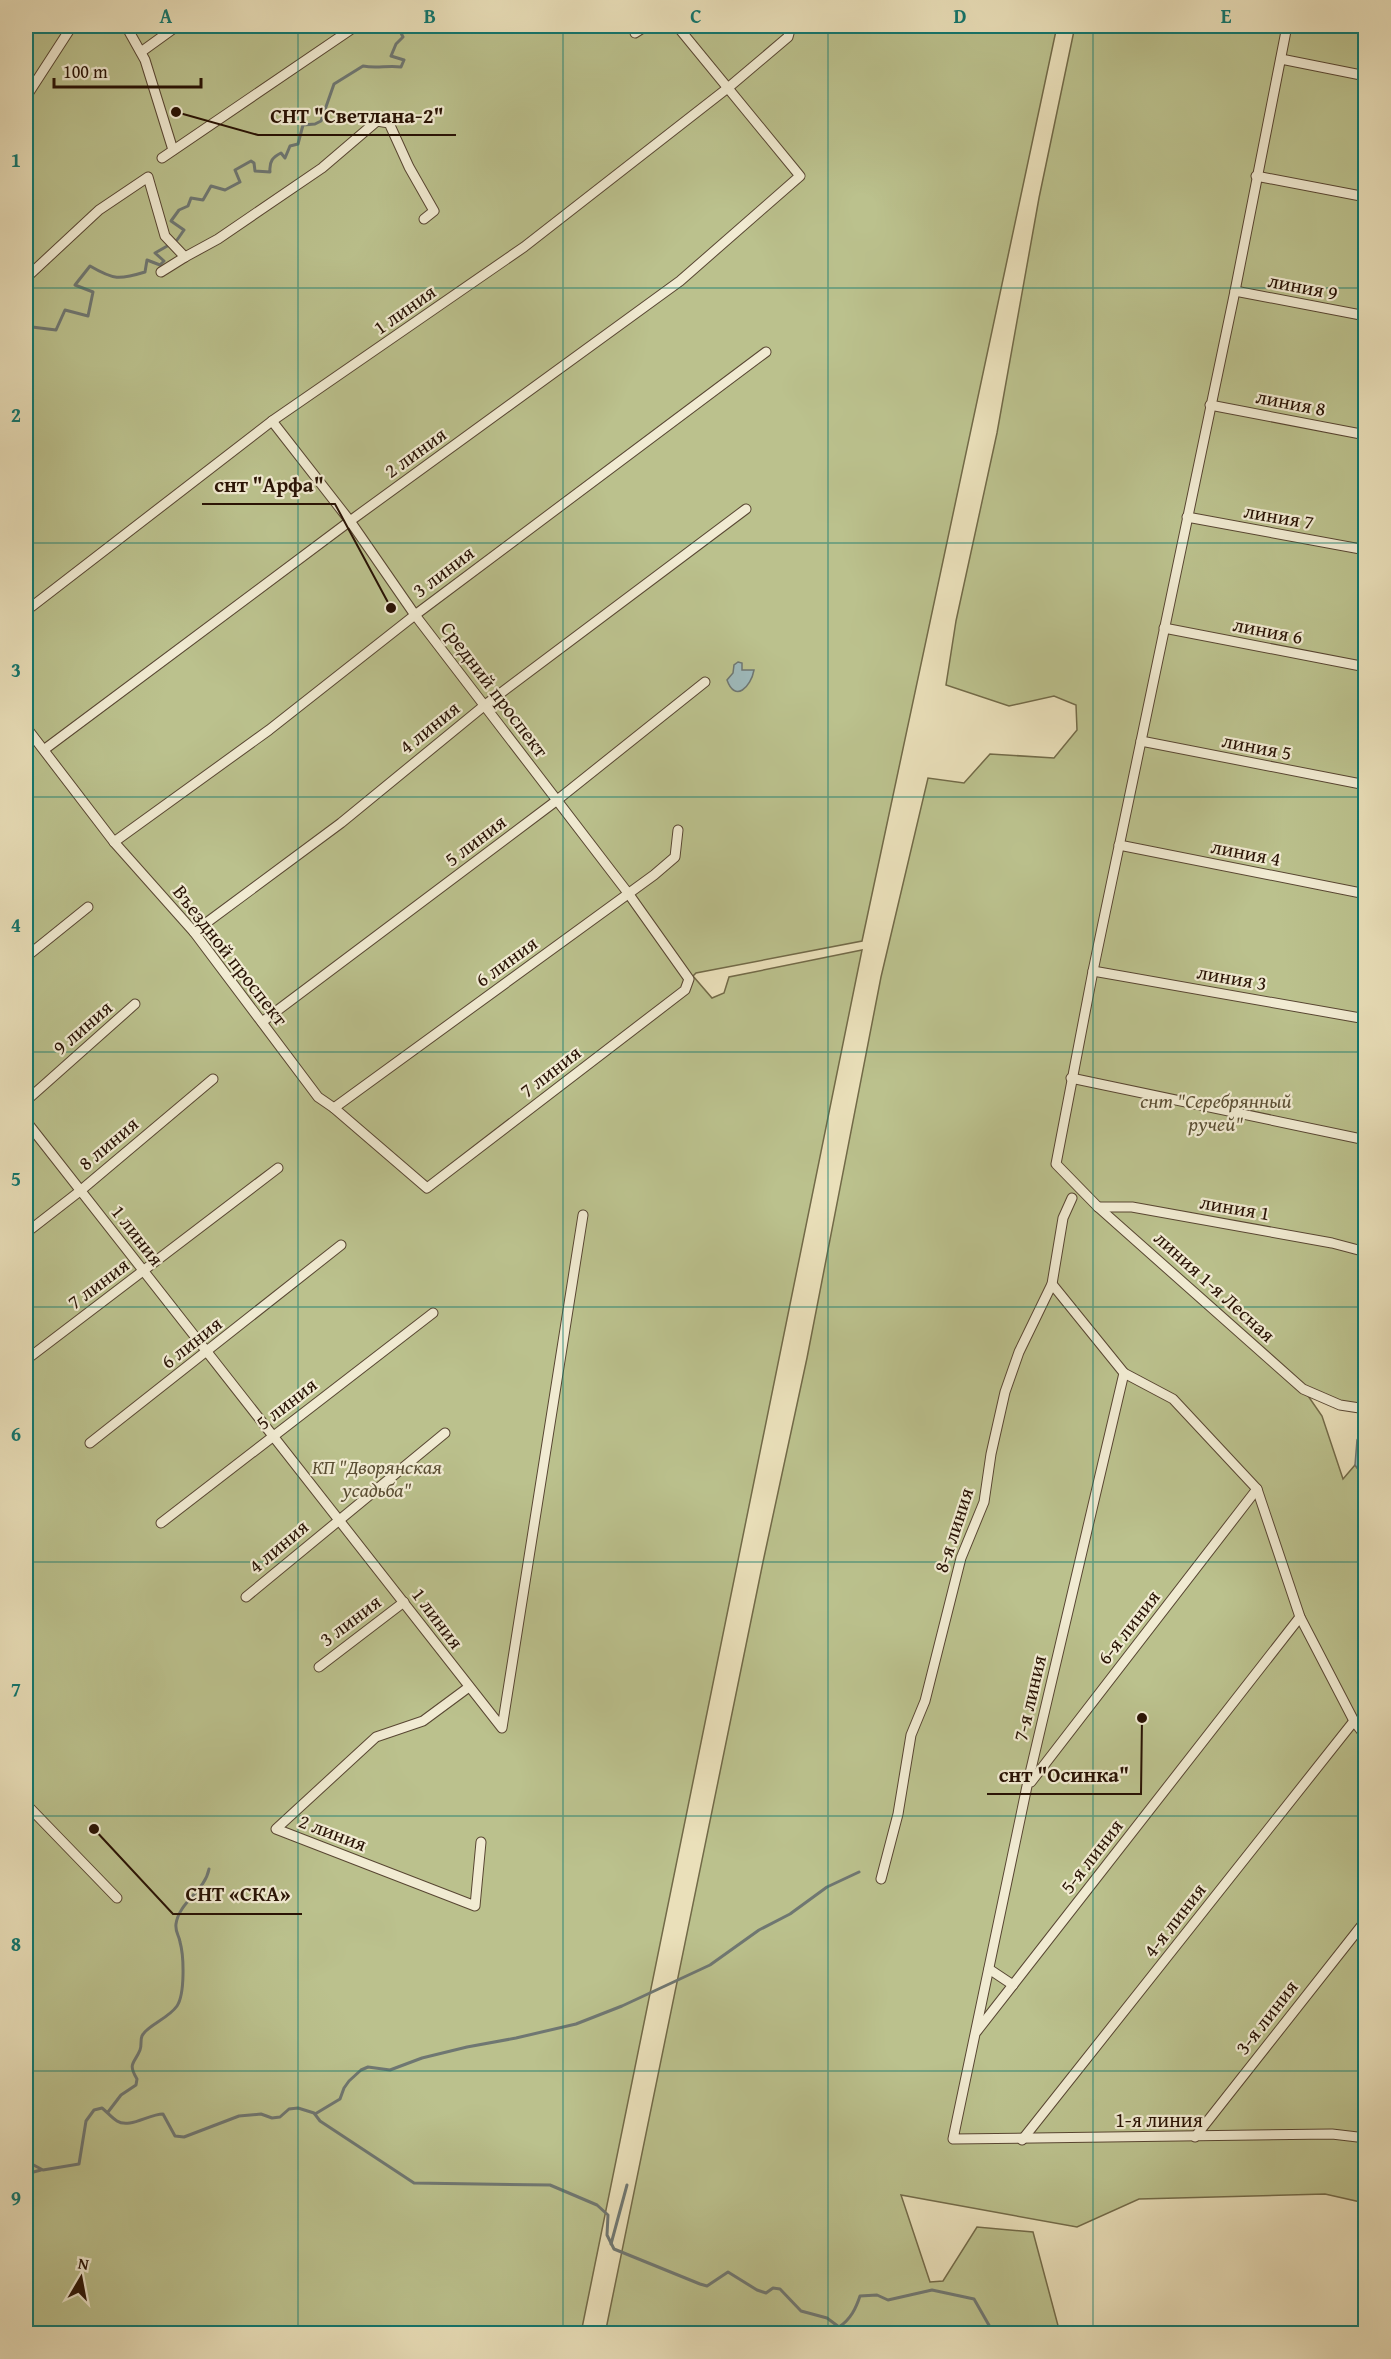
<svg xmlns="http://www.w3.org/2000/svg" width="1391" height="2359" viewBox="0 0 1391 2359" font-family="'Gentium Book Plus',serif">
	<rect width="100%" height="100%" fill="#eae0ba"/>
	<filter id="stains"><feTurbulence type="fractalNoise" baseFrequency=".00333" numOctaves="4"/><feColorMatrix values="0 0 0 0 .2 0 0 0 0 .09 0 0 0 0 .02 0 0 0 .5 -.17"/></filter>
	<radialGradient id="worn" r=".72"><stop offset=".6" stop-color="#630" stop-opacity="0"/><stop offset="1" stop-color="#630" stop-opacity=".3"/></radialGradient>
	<g fill="#bbc18d" stroke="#726a48" stroke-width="1.5">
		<path d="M26,26H1057L862,941L696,973L693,976L712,998L724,993L729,977L862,950L581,2333H26V1987L28,1982L26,1980Z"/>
		<path d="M1075,26H1365V1409L1304,1390L1322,1416L1343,1479L1355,1465L1365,1479V2203L1325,2194L1139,2199L1077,2227L901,2195L930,2282L943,2281L977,2227L1033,2232L1060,2333L605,2334L763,1562L807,1358L881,977L928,778L964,783L990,754L1054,758L1077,730L1076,705L1054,696L1009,706L946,685L956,621L997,433L1039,198Z"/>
	</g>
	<g fill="#9ebabc" stroke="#6f7772" stroke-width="1.5">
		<path d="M738,662L742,663V670H754C751,687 735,703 727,680L733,673L734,665Z"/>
		<path d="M1365,1426H1366L1365,1479L1355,1465L1357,1440Z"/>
	</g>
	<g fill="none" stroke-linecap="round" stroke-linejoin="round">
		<g stroke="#6f7772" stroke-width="3">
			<path d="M177,240L184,230L171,221L179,210L188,206L191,198L203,200L211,186L225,190L240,182L235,170L251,161L254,163L255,171L270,172C269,161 273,157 281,153L285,158L290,146L298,144L303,125L315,124L321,121L334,84L363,66C377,69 387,65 401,67L404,60L391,56L396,44L403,37L400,31L406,26"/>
			<path d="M26,369H28L32,327L56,330L65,310L88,316L93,292L75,285L90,266C114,280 119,280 145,272L147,260L160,265L164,261L155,253L169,245"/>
			<path d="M108,2112L121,2095L136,2085L137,2079C127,2063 135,2063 140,2050C142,2045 140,2040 142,2036C146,2026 168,2019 177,2006C185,1994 184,1956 180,1942C179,1935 175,1932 176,1924C179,1902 205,1891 209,1869"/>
			<path d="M315,2114L340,2099L344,2088L349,2081L361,2070L368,2067L390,2070L422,2058L467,2047L516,2038L576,2024L622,2006L710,1965L759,1930L790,1914L827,1887L859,1872"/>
			<path d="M26,2161L43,2170L79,2164L86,2121L94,2110L102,2108C107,2112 112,2118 117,2121C129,2129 149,2114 163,2114L175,2136L184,2137L239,2116L261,2114L272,2118L280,2117L289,2109L298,2108L314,2113L320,2121L414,2183L550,2185L597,2205L608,2215L607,2235L614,2249L700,2284L707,2286L728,2272L757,2290L766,2293L773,2288L780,2289L801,2311L827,2318L839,2327C851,2319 856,2308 860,2296L877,2295L888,2300L932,2290L974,2299L994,2334"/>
			<path d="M26,2174L41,2170"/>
			<path d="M611,2244L627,2185"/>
		</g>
		<defs>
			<g id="street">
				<path d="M126,26L145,60L173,150"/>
				<path d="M1287,26L1235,291L1093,971L1056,1164L1098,1207L1303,1389L1340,1405L1366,1409"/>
				<path d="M635,33L646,26"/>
				<path d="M141,52L177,26"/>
				<path d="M1281,59L1366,76"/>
				<path d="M26,97L72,26"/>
				<path d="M162,158L356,26"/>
				<path d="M1256,176L1366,197"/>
				<path d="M161,272L185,257L218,239L322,168L377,121L389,123L409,167L434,211L424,219"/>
				<path d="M26,278L99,210L148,177L165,236L185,257"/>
				<path d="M1235,291L1366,316"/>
				<path d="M1210,405L1366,435"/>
				<path d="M1187,517L1366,550"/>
				<path d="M26,611L272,421L524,247L729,87L788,37L791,26"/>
				<path d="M1164,628L1366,667"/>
				<path d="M26,727L114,842L194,932L318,1097L334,1108L427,1188L685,990L689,979L628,893L415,615L350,521L272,421"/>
				<path d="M1141,741L1366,785"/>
				<path d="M45,749L350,521L680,281L800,176L677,26"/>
				<path d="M114,842L269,730L415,615L766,352"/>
				<path d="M1119,845L1366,894"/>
				<path d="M194,932L341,823L485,705L746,509"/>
				<path d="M26,957L88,907"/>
				<path d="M1093,971L1366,1019"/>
				<path d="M262,1022L556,801L705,682"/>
				<path d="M1071,1078L1366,1140"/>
				<path d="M26,1101L135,1004"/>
				<path d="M334,1108L654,875L675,857L678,830"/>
				<path d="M26,1121L502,1728L583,1215"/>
				<path d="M1098,1207H1132L1332,1243L1366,1252"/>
				<path d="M26,1233L80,1191L213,1079"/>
				<path d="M1052,1284L1124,1373L1173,1399L1257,1489L1300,1617L1354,1721L1366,1737"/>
				<path d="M26,1360L278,1168"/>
				<path d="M1124,1373L1027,1786L953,2139L1332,2134L1366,2138"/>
				<path d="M90,1443L341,1245"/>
				<path d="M161,1523L433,1313"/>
				<path d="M246,1597L445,1433"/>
				<path d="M319,1667L404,1602"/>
				<path d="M469,1687L423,1721L376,1737L276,1829L475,1906L481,1842"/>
				<path d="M1031,1782L1257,1489"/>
				<path d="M26,1804L117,1898"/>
				<path d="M881,1879L898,1814L911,1735L925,1701L961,1558L984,1502L991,1454L1005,1392L1019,1352L1052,1284L1063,1218L1072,1198"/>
				<path d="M989,1969L1013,1985"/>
				<path d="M977,2031L1300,1617"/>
				<path d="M1195,2137L1366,1920"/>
				<path d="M1022,2140L1354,1721"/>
			</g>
		</defs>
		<use href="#street" stroke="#584632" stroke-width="11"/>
		<use href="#street" stroke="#f1ebd2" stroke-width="9"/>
	</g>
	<path fill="none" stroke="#0f766e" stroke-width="1.5" stroke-opacity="0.55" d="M298,26V2334M563,26V2334M828,26V2334M1093,26V2334M26,288H1366M26,543H1366M26,797H1366M26,1052H1366M26,1307H1366M26,1562H1366M26,1816H1366M26,2071H1366"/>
	<g text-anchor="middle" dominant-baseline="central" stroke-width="4.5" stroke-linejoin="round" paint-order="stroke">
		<g font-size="20" fill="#281204" stroke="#f1ebd2">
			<text transform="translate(1303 286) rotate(11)">линия 9</text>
			<text transform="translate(404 309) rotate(-35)">1 линия</text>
			<text transform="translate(1291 402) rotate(11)">линия 8</text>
			<text transform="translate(415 452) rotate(-36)">2 линия</text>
			<text transform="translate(1279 516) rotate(10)">линия 7</text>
			<text transform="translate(443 571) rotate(-37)">3 линия</text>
			<text transform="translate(1268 630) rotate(11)">линия 6</text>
			<text transform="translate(495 689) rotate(53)">Средний проспект</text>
			<text transform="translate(429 727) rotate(-39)">4 линия</text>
			<text transform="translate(1257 746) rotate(11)">линия 5</text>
			<text transform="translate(475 840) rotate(-37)">5 линия</text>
			<text transform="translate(1246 852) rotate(11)">линия 4</text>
			<text transform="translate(231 955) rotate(52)">Въездной проспект</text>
			<text transform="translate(506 961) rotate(-36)">6 линия</text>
			<text transform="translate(1232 977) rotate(10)">линия 3</text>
			<text transform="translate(82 1027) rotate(-41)">9 линия</text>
			<text transform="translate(550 1071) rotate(-38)">7 линия</text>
			<text transform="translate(108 1143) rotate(-40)">8 линия</text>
			<text transform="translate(1235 1207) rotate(10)">линия 1</text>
			<text transform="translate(138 1235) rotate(52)">1 линия</text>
			<text transform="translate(98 1283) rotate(-37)">7 линия</text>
			<text transform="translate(1215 1286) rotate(42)">линия 1-я Лесная</text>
			<text transform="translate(191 1342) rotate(-38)">6 линия</text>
			<text transform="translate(286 1403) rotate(-38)">5 линия</text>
			<text transform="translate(953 1530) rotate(-72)">8-я линия</text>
			<text transform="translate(278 1546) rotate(-40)">4 линия</text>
			<text transform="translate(438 1618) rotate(53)">1 линия</text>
			<text transform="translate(350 1620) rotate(-37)">3 линия</text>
			<text transform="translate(1128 1627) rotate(-52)">6-я линия</text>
			<text transform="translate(1029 1698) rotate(-77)">7-я линия</text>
			<text transform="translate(333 1832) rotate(21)">2 линия</text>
			<text transform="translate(1091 1856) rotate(-52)">5-я линия</text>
			<text transform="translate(1174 1920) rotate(-52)">4-я линия</text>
			<text transform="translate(1266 2017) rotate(-52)">3-я линия</text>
			<text x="1159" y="2119">1-я линия</text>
		</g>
		<g font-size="20" font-style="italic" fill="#5b4f34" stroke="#f1ebd2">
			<text x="1216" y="1100">снт "Серебрянный<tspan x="1216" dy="23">ручей"</tspan></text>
			<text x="377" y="1466">КП "Дворянская<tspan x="377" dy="23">усадьба"</tspan></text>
		</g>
	</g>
	<path fill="none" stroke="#281204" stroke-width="2" d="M176 112L258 135H456M391 608L335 504H202M1142 1718L1141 1794H987M94 1829L173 1914H302"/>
	<g fill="#281204" stroke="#f1ebd2" stroke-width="2">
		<circle cx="176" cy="112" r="6"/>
		<circle cx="391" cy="608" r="6"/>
		<circle cx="1142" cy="1718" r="6"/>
		<circle cx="94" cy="1829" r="6"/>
	</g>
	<g font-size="21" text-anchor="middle" font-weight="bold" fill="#281204" stroke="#f1ebd2" stroke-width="4.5" stroke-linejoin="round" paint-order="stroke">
		<text x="357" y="123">СНТ "Светлана-2"</text>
		<text x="269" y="492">снт "Арфа"</text>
		<text x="1064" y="1782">снт "Осинка"</text>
		<text x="238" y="1901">СНТ «СКА»</text>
	</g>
	<rect width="1391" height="2359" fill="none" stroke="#eae0ba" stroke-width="66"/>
	<g transform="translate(81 2278) rotate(10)" stroke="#f1ebd2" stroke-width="4.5" paint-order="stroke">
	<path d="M0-4.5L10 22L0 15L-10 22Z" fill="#281204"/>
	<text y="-9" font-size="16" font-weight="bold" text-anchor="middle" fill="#281204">N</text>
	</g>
	<path d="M54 78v9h147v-9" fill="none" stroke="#281204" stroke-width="3"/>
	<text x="63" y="78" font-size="18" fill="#281204" stroke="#f1ebd2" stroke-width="4.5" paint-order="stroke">100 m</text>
	<rect x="33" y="33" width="1325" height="2293" fill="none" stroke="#0f766e" stroke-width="2"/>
	<g font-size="20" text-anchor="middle" font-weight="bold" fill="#0f766e">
		<text x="166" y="23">A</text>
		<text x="430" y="23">B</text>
		<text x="696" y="23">C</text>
		<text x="960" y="23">D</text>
		<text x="1226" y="23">E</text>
		<text x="16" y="167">1</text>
		<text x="16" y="422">2</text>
		<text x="16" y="677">3</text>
		<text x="16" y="932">4</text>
		<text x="16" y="1186">5</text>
		<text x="16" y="1441">6</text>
		<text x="16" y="1696">7</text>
		<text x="16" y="1951">8</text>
		<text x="16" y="2205">9</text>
	</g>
	<rect width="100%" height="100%" filter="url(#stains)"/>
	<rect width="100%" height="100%" fill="url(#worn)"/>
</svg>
